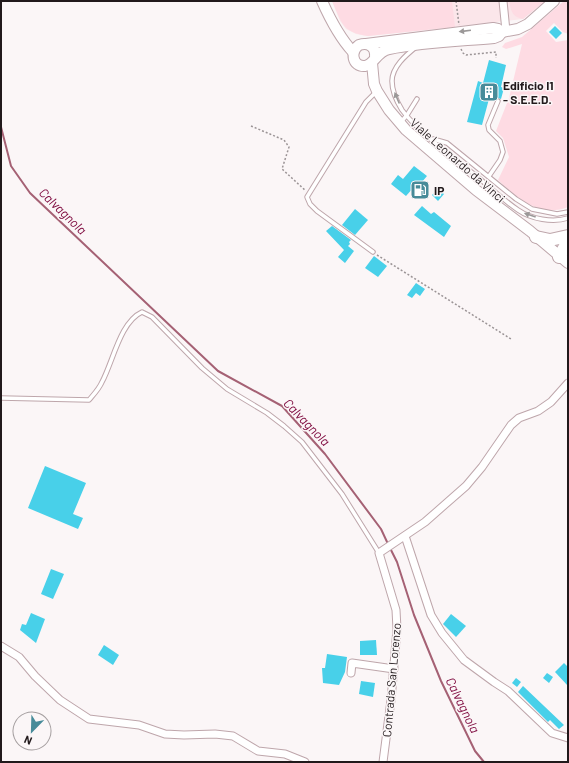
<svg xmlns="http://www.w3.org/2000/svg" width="569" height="763" viewBox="0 0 569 763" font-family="Barlow,sans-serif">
	<rect width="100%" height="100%" fill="#fbf6f7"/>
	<path fill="#fbe6ea" d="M332,1H545L523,19L368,36L356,34L346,29L340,21Z"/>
	<g fill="#fedbe3">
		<path d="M332,1H452L455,27L368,36C342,32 342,23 332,1Z"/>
		<path d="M509,1H545L523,19C512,17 511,11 509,1Z"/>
		<path d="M564,1H568V34L563,32L554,23L546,31L556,42L568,40V207C540,218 517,198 498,180L509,157L503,138L496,131L509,98L522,44L506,49L502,47L505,43L522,37Z"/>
	</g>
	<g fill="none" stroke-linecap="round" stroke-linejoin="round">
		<g stroke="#a56174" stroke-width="2">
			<path d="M1,127L11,166L30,193L218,371L282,406L325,454L381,529L388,544"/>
			<path d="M390,548L397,562L414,615L441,681L475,751L484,762"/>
		</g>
	</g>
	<g fill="#48d0e9">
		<path d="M555,26L562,33L556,39L549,32Z"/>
		<path d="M489,60L506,65L501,87L504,88L501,99L491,96L490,100L489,99L482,125L467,122L478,81L483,83Z"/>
		<path d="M414,166L427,176L416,189L414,187L406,196L391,184L398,175L403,179Z"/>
		<path d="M438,189L444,194L438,201L432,195Z"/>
		<path d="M422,206L431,214L434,212L451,226L444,237L414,215Z"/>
		<path d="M355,209L368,220L355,235L342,225Z"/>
		<path d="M332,226L351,240L349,242L350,244L348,246L354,251L345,263L338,257L344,250L326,231Z"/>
		<path d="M374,256L387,266L378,277L365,268Z"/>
		<path d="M416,283L425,289L420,296L416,293L412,298L407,295Z"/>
		<path d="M45,466L86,483L73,514L83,518L78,529L28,508Z"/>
		<path d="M51,569L64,574L53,599L41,594Z"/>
		<path d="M31,613L45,619L36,643L20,630L22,624L26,625Z"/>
		<path d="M451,614L466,626L456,637L443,624Z"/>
		<path d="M376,640L377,655H360V641Z"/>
		<path d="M104,645L119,655L113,665L98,655Z"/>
		<path d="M327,654L347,657L345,672L339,685L323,683L322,668H325Z"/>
		<path d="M564,663L568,667V686L555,672Z"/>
		<path d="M547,673L553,677L549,683L543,678Z"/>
		<path d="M516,678L521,682L517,687L512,683Z"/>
		<path d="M361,681L375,683L373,697L359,694Z"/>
		<path d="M523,686L564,725L559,729L550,720L548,722L518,692Z"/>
	</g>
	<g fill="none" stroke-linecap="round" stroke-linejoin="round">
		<defs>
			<g id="lane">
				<path d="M416,47C406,55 392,67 392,81C392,91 397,102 402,110C418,132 453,157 475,175C489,186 503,200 518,210C531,219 553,223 568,218"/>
				<path d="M401,122L407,115L417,99"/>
				<path d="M433,139L447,143L516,199L532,209L557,214L568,212"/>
				<path d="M489,176L500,160L503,152L500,141L489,130L488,125L498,101"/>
				<path d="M373,252L317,211L310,204L307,197L366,102L376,92"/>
				<path d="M1,398L89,400C94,394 99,389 102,382C113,362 120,322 142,312L152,317L202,368L227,389L267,413L284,426L302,442L342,494L379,553"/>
			</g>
			<g id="street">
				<path d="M503,1L506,31"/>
				<path d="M405,536L431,615L442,633L464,660L494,682L508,691L552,733L568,738"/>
				<path d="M1,646L19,657L35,676L60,700L89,719L139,725L165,734L184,735L215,734L233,736L258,751L285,754L305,762"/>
				<path d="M351,673L352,663L394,669"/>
				<path d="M383,762L391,700L397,629L396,610L379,553L425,522L466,486L482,467L511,425L519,418L538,411L551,402L568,383"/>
			</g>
			<g id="secondary">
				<path d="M322,1C330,19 340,38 353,52"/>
				<path d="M502,32L518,29L528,24L554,1"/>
				<path d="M366,44L493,28L498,29L502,32"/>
				<path d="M375,57C376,47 369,42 359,45C350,51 352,67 365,66C374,65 377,51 389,49C423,42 459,41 494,38L499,36L502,32"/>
				<path d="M372,63L374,84L377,91L389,110L406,130L476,190L530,231L568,263"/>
			</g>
			<g id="highway">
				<path d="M536,237L550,240L568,236"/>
				<path d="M559,257L568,241"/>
			</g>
		</defs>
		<use href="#lane" stroke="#bea6ab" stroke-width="5.5"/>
		<use href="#street" stroke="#bea6ab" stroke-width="9"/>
		<use href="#secondary" stroke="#bea6ab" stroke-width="12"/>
		<use href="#highway" stroke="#bea6ab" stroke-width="14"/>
		<g stroke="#9b9496" stroke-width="1.5" stroke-dasharray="2 2" stroke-linecap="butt">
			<path d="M456,1L459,25"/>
			<path d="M461,49L463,53L466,55L496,52V58"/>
			<path d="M251,126L284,140L289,147L282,169L306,191"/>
			<path d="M377,255L511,339"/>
		</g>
		<use href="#lane" stroke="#fff" stroke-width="3.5"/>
		<use href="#street" stroke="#fff" stroke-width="7"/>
		<use href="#secondary" stroke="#fff" stroke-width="10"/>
		<use href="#highway" stroke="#fff" stroke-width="12"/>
	</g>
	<defs><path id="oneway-solid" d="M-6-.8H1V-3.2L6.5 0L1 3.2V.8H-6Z"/></defs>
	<g fill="#9b9898">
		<use href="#oneway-solid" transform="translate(465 31) rotate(173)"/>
		<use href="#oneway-solid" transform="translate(397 98) rotate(-113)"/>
		<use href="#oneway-solid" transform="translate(530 215) rotate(-161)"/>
	</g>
	<defs>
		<symbol id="building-square" viewBox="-11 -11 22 22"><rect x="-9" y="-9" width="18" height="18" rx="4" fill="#478b99" stroke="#fbf6f7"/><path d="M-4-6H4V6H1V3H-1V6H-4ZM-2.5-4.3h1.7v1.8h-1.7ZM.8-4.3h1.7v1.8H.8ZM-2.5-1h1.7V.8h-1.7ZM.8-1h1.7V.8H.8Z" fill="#fff"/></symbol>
		<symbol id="fuel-square" viewBox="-11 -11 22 22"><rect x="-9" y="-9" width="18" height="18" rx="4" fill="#478b99" stroke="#fbf6f7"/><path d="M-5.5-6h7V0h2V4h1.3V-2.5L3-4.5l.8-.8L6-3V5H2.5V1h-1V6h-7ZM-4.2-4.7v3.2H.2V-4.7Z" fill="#fff"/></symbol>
	</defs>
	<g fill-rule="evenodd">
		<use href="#building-square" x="478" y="81" width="22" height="22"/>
		<use href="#fuel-square" x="409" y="179" width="22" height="22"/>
	</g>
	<g text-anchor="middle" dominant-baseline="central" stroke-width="3" stroke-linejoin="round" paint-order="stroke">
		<g font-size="12" font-weight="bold" fill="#21191b" stroke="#fbf6f7" text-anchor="start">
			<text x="503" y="85">Edificio I1<tspan x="503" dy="14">- S.E.E.D.</tspan></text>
			<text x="434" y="190">IP</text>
		</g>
		<g font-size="12" fill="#21191b" stroke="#fbf6f7">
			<text transform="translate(458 160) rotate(41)">Viale Leonardo da Vinci</text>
			<text transform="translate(391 680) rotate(-85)">Contrada San Lorenzo</text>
		</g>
		<g font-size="13" font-style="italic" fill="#7c053b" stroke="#fbf6f7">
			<text transform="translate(63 211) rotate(44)">Calvagnola</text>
			<text transform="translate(307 422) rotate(46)">Calvagnola</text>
			<text transform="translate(463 705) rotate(64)">Calvagnola</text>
		</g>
	</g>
	<rect width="569" height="763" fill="none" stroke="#21191b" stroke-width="4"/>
	<g transform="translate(32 731) rotate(203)"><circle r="19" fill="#fbf6f7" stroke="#a49e9f"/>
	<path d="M0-3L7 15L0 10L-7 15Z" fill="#478b99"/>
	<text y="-6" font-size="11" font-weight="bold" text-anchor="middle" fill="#21191b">N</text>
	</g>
</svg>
